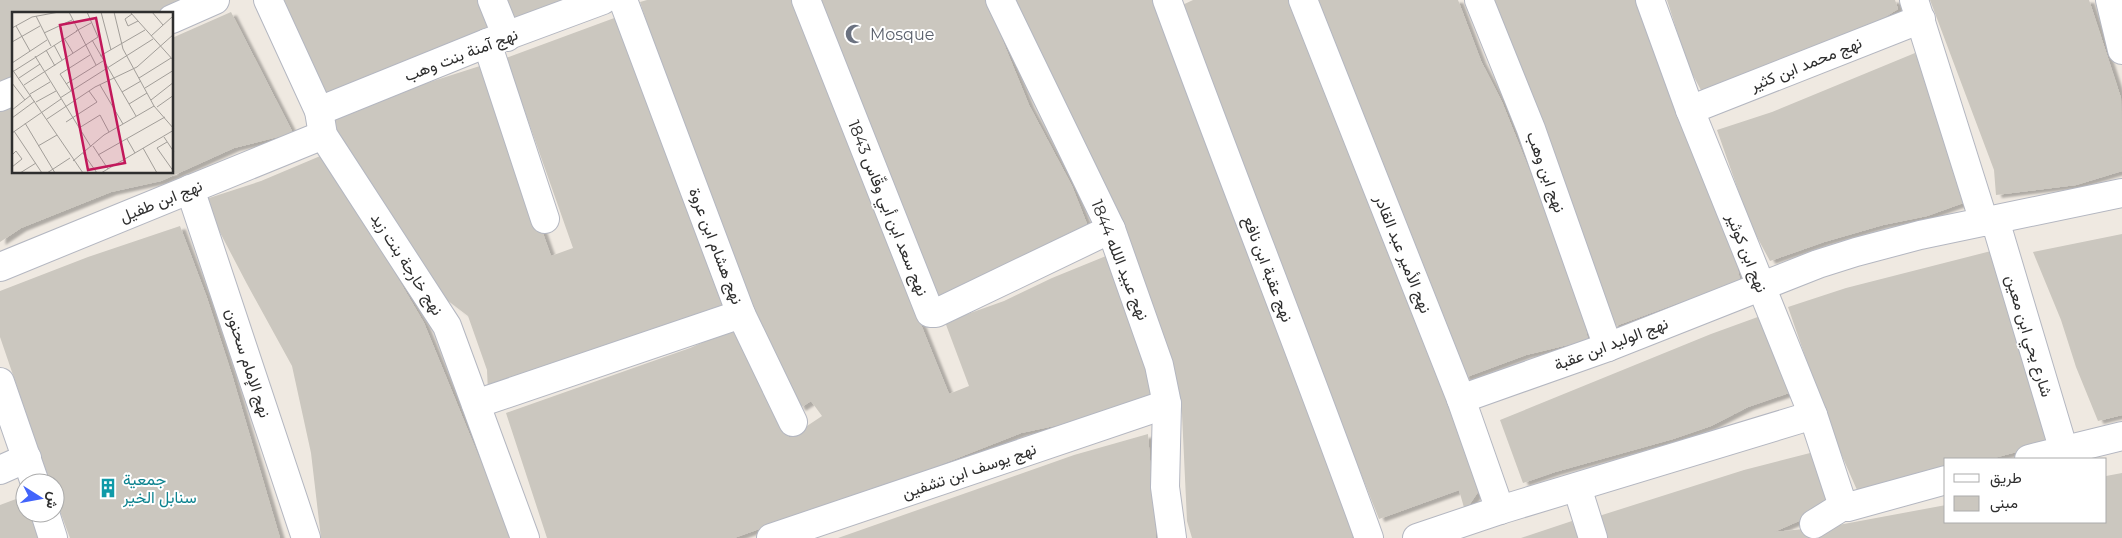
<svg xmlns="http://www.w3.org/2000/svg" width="2122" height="538" viewBox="0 0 2122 538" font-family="Montserrat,Vazirmatn,sans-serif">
	<defs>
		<filter id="shadow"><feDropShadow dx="5.5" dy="3" stdDeviation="1" flood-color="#0004"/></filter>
	</defs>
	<rect width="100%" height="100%" fill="#efe9e1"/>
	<g fill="#cbc7bf" filter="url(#shadow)">
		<path d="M0,0H185L152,14H14V87L0,94Z"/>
		<path d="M277,0H484L494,25L436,48L324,99Z"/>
		<path d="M499,0H581L507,25Z"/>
		<path d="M647,0H801L905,285L949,394L969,386L945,322L1004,301L1052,278L1106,256L1155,393L1063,424L1021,433L937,466L734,538H547L506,413L690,348L740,326L789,438L822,416L811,401L800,408L740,282L665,78L640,2Z"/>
		<path d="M820,0H986L1029,105L1072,186L1087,224L1008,263L935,306Z"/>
		<path d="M1005,0H1156L1361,534L1350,538H1192L1187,521L1182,414L1147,296Z"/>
		<path d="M1193,0H1292L1367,193L1380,236L1451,401L1478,492L1465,511L1459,490L1379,519L1176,8Z"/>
		<path d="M1312,0H1458L1481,61L1502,102L1549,219L1580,303L1588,340L1526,355L1464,378Z"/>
		<path d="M1483,0H1641L1735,257L1740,280L1613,327Z"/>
		<path d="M1667,0H1895L1898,9L1849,39L1794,54L1743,73L1702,92L1688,66Z"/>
		<path d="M1930,0H2089L2121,98L2122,171L2076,185L1996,195L1994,170Z"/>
		<path d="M231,12L293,133L234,148L161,181L111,192L21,228L0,242V110L14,103V172H172V38Z"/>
		<path d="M617,17L724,312L488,392L487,370L468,316L443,297L326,123L405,90L483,65L551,256L573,248L506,58Z"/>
		<path d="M1915,53L1950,134L1966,202L1927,216L1883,225L1824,242L1770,261L1750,224L1717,130L1772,112Z"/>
		<path d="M325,154L424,323L512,538H321L311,453L292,366L247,284L203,200L261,181Z"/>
		<path d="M180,226L207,298L232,375L280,538H70L55,498V483H50L0,337V291L88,257Z"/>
		<path d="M2122,234V415L2098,421L2076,367L2061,320L2033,252Z"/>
		<path d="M1995,250L2050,443L1994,458L1946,459V464L1904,479L1857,490L1831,431L1788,307L1846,288Z"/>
		<path d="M1766,314L1789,393L1748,407L1711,426L1673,439L1555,472L1523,483L1500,420L1711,334Z"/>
		<path d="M1148,434L1156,538H838L1074,455Z"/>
		<path d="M1814,452L1835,505L1774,532L1833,526L1946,505V522H2106V476L2122,473V538H1605L1599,516L1744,470Z"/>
		<path d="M24,496L25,513H29L38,538H0V505Z"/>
		<path d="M1572,521L1578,538H1521Z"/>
	</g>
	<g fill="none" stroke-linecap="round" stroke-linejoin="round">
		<defs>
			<g id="minor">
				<path d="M268,0L319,111L323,135L447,326L525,538"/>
				<path d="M492,0L507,37"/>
				<path d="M806,0L930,313H936L1111,229"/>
				<path d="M1000,0L1111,229L1159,365L1167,404L1165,487L1172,538"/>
				<path d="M1167,0C1233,180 1304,358 1369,538"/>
				<path d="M1303,0L1461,399L1500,510"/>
				<path d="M1479,0L1531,129L1608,347"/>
				<path d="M1650,0L1690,110L1813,415L1843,506"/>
				<path d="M1914,0L1984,222"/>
				<path d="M2110,0L2122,50"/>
				<path d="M172,19L215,0"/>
				<path d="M487,43L545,219"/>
				<path d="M0,97L14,91"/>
				<path d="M1690,110L1921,19"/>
				<path d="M319,111L487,43L603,0"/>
				<path d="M190,189L306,538"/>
				<path d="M1995,220L2064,451"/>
				<path d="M0,267L323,135"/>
				<path d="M741,314L793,422"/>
				<path d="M0,382L35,483"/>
				<path d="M1461,399L1608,347L1818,264L1856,252L1920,235L2122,193"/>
				<path d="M476,404L741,314L623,0"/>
				<path d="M2029,459L2122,436"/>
				<path d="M0,470L27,458"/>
				<path d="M1577,487L1593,538"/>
				<path d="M45,513L53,538"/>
				<path d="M1814,524L1843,506L1848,507L1946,480"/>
				<path d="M771,538L1167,404"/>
				<path d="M1417,538L1500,510L1813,415"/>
			</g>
		</defs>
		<use href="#minor" stroke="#b4b7c1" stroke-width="30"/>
		<use href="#minor" stroke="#fff" stroke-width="28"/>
	</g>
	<defs>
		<symbol id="mosque-bare" viewBox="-9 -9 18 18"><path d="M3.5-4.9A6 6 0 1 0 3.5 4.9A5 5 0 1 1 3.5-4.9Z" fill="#6b7280" stroke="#fff" stroke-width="2.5" paint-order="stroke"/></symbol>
		<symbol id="building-bare" viewBox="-9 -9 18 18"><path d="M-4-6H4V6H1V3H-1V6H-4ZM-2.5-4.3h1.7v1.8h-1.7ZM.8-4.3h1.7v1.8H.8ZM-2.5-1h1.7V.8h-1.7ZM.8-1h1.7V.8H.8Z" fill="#0f9aa8" stroke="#fff" stroke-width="2.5" paint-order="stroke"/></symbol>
	</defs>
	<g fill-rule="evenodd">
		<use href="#mosque-bare" x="841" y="20" width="28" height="28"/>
		<use href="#building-bare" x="94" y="474" width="28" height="28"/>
	</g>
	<g text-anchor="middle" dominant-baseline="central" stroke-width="4" stroke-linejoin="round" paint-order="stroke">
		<g font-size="16" fill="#5b616d" stroke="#fff" text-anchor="start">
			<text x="870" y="34">Mosque</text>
		</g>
		<g font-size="16" fill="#2e2e2e" stroke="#fff">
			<text transform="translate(461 55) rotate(-21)">نهج آمنة بنت وهب</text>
			<text transform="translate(1806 64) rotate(-22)">نهج محمد ابن كثير</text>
			<text transform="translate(1546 172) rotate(70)">نهج ابن وهب</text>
			<text transform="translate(161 201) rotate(-22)">نهج ابن طفيل</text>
			<text transform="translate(888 208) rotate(68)">نهج سعد ابن أبي وقّاس 1843</text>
			<text transform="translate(716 246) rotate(69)">نهج هشام ابن عروة</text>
			<text transform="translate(1747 253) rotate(68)">نهج ابن كوثير</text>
			<text transform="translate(1403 254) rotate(68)">نهج الأمير عبد القادر</text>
			<text transform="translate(1120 260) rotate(68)">نهج عبيد اللله 1844</text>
			<text transform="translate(407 264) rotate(57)">نهج خارجة بنت زيد</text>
			<text transform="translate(1268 269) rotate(69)">نهج عقبة ابن نافع</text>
			<text transform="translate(2029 336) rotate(73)">شارع يحي ابن معين</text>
			<text transform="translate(1611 344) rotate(-21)">نهج الوليد ابن عقبة</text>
			<text transform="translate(248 363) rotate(72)">نهج الإمام سحنون</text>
			<text transform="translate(969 471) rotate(-19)">نهج يوسف ابن تشفين</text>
		</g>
		<g font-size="16" fill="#0d838f" stroke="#fff" text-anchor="start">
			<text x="123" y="479">جمعية<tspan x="123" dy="18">سنابل الخير</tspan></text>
		</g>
	</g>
	<g transform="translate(12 12)">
		<rect width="161" height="161" fill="#efe9e1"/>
		<path fill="none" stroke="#a29e99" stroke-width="1" d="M57,0L84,53M89,0L99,38M102,0L111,37L142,94L162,117M118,0L162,49M140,0L151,13M120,2L113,7L116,14L126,9M24,4L39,34M4,14L18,39M0,16L20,5L47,0M64,19L79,11M32,21L60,8M139,24L160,5M52,26L61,41M80,28L124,104M0,30L28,14M42,33L50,48M34,38L43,54M23,44L79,135M88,44L133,18M0,51L35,28M0,57L71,161M2,59L65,19M7,66L28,52M127,66L159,46M0,71L13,88M54,72L91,49M12,73L86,25L75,0M88,73L111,112M133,76L162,58M59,79L48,62L78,43M110,80L129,69M18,82L38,70M48,86L141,27M139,88L162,70M24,90L44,79M117,92L135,81M145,95L162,83M0,98L19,83M0,106L23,89M35,107L83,75L125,55L162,22M54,110L85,90L77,79M13,111L43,161M67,116L88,103L97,120M2,119L30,161M0,121L49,87M152,125L162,140M115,127L123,141M155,130L145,136L162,160M26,134L45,123M81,134L96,157M131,136L145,161M71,141L85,161M0,143L4,139L10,147L0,155M86,143L153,105M61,149L92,123L142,94M8,161L24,151M35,161L58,146M89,161L162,118"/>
		<path fill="#c2185b" fill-opacity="0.15" stroke="#c2185b" stroke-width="2.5" d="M84,6L113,151L76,158L48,13Z"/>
		<rect width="161" height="161" fill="none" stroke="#2e2e2e" stroke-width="2.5"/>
	</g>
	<rect x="1944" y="458" width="162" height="65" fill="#ffffff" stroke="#ababab"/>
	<rect x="1954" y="474" width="25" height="8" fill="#ffffff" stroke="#ababab"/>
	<text x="1990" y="483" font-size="15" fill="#2e2e2e">طريق</text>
	<rect x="1954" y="496" width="25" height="15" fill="#cbc7bf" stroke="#ababab"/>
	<text x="1990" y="508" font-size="15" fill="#2e2e2e">مبنى</text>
	<g transform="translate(40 498) rotate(101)"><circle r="24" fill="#ffffff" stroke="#ababab"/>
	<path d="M0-4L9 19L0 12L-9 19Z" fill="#4264fb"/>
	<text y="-8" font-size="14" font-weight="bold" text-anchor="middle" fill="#2e2e2e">ش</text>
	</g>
</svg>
